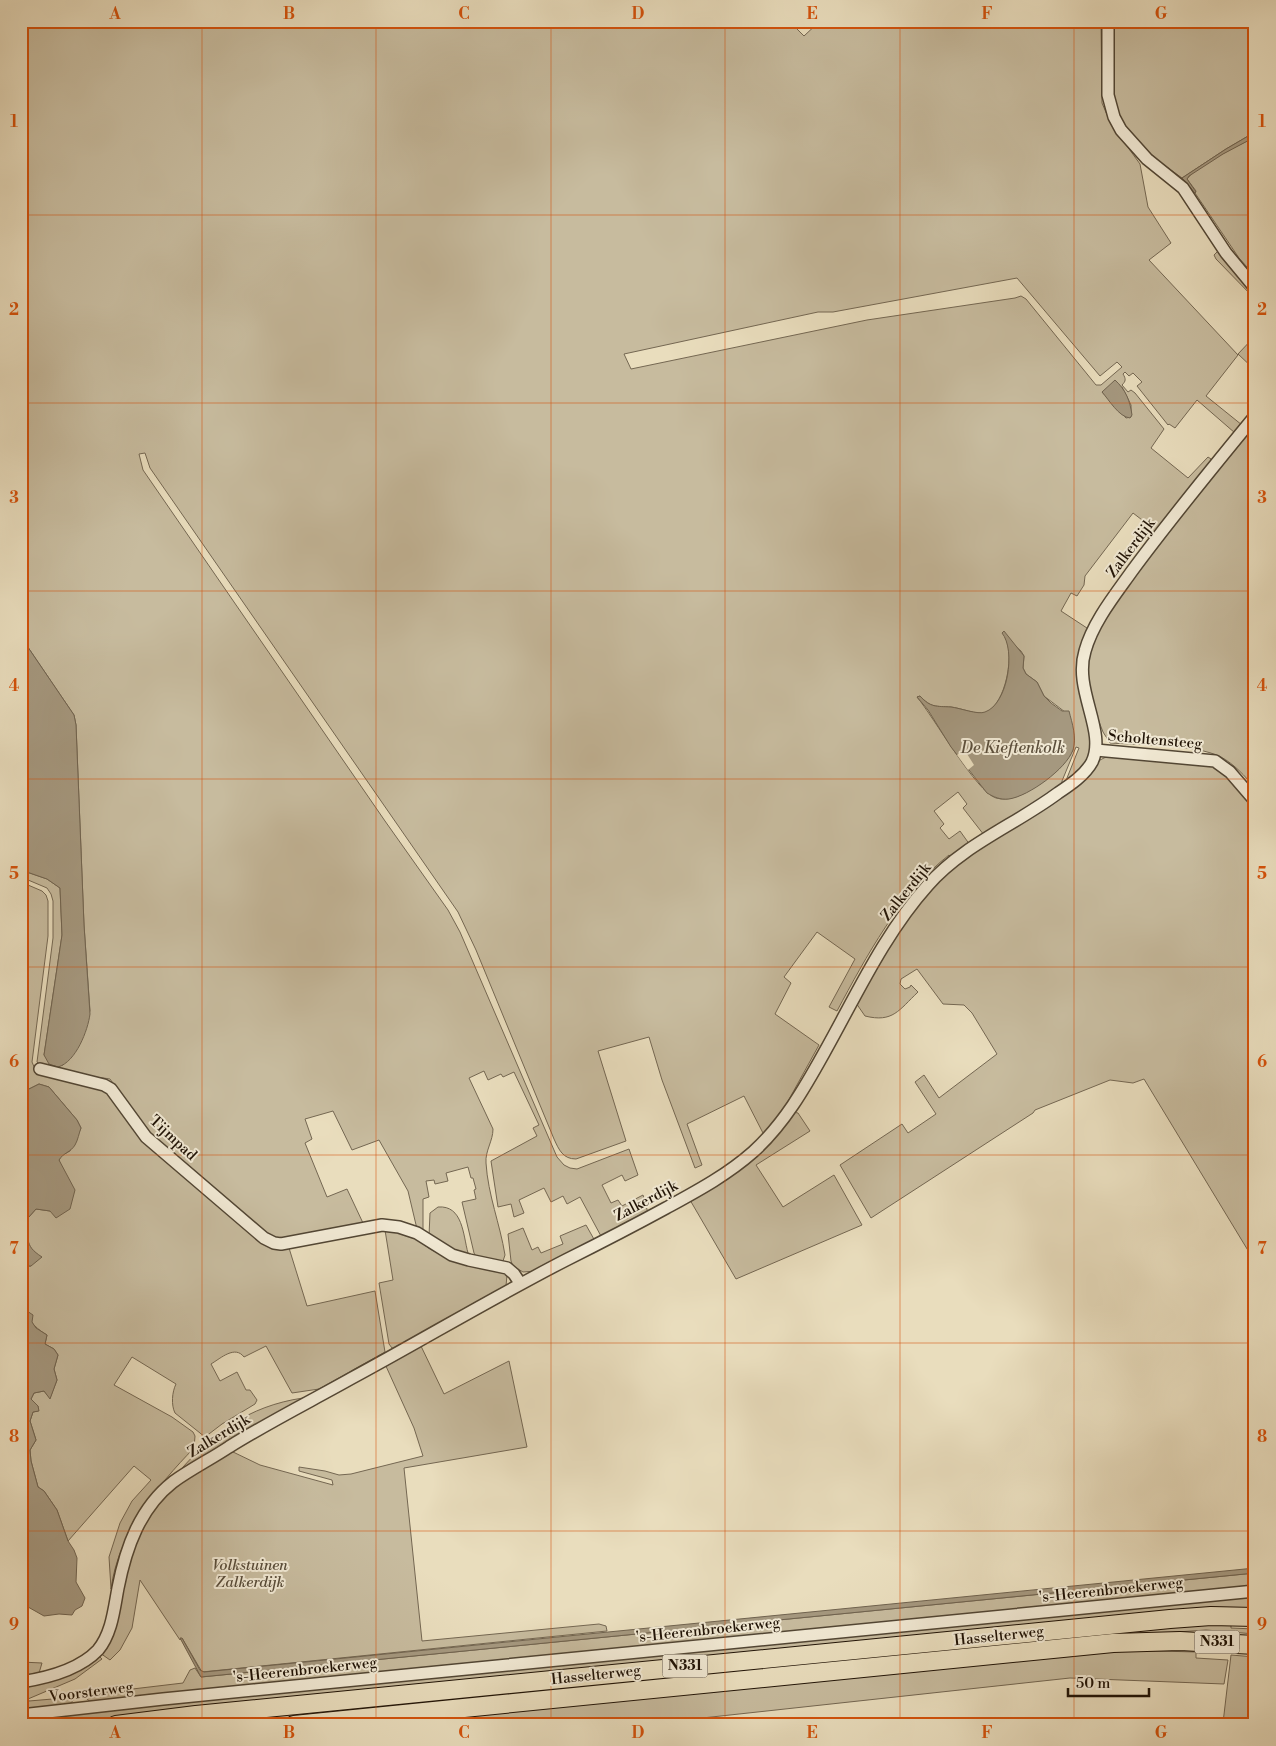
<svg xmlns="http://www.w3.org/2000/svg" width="1276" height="1746" viewBox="0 0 1276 1746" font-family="'Libre Bodoni',serif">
	<rect width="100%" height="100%" fill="#e9ddbd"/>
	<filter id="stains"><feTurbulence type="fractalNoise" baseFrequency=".004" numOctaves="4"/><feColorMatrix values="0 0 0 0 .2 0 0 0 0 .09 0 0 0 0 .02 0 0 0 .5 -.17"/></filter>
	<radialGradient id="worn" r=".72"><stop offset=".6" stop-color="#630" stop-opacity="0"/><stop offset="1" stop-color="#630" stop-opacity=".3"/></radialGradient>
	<g fill="#c7bb9e" stroke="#746752" fill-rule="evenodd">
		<path d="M21,21H789L804,36L820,21H1101L1102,103L1111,124L1140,164L1148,207L1171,243L1149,260L1238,355L1206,396L1242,425L1235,433L1197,400L1175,428L1169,424L1168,425L1137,386L1142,382L1133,373L1129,376L1125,372L1123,374C1126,379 1126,381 1122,385L1128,392L1131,390L1135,393L1164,429L1151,448L1188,478L1208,457L1211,459V463L1150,539L1141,532L1146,523L1133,513L1085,576L1084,585L1077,596L1071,593L1061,611L1090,630L1085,640L1092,743L1086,763L1065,783L1079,748L1076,747L1062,781V786L984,835L963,808L967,804L958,792L934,811L944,824L940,828L949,839L960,831L970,845L952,859L949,855C900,893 866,957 837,1011L829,1007L855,959L817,932L784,977L791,983L775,1014L819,1045L787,1103L764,1135L744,1096L687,1124L702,1165L695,1168L662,1080L649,1037L598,1051L626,1141L576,1159C563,1159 559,1150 554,1139L476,950L458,912L150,468L145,453L139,454L143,470L385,821L448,910L460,932L557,1157L564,1165L570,1168L577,1169L629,1149L638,1175L625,1181L622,1175L602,1185L611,1203L618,1200L622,1206L643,1195L648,1213L602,1238L580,1197L567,1204L563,1196L551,1202L544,1188L519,1200L524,1213L514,1217L511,1204L498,1207L491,1161L537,1136L533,1128L539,1125L514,1072L503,1077L501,1074L488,1080L484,1071L469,1078L493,1129C493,1141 485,1151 486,1163C488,1195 500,1224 505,1255L503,1261L499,1262L477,1258L474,1253L462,1202L476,1199L474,1190L476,1189L473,1178H471L468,1167L446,1173L448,1181L435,1184L434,1180L426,1181L429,1197L423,1199V1231L417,1229L408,1191L379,1140L352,1150L333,1111L305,1119L312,1139L305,1143L327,1197L347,1189L363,1223L275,1239L268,1234L150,1135L110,1079C93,1076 49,1075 37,1062L53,938V901L51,894L47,888L21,877V870L47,879L60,888L62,935L44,1055L54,1066L63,1065L90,1011L84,925L76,725L74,715L21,637ZM1017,278L1100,376L1117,362L1122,367L1101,385H1096L1026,299L1021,296L1015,298L867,320L631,369L624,354L818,312H833ZM1122,387L1131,405V417L1126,418L1102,392ZM1005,637L1021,651L1024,656L1023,668L1026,674L1037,682L1044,696L1065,712L1073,750C1064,767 1051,776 1035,787C1025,794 1009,802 996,798C977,793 933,716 917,697L920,696C931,708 936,706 951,707C960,708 978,715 985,713C1006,705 1015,653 1005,637Z"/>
		<path d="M1114,21H1255V132L1226,149L1182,178L1149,154L1121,123L1114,98L1113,84Z"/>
		<path d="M1255,137V276L1239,258L1195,193L1196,191L1187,179C1196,166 1239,145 1255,137Z"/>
		<path d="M1218,251L1255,291V299L1216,259L1214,255Z"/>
		<path d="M1255,336V370L1238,354Z"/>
		<path d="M1255,420V788C1245,776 1234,764 1221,757C1195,744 1140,745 1110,743L1103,732L1088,693L1085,661L1094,635L1133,575Z"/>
		<path d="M1108,756L1211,764L1226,772L1255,808V1262L1144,1079L1133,1083L1110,1080L1035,1110L1033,1113L871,1218L840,1165L902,1124L908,1133L936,1114L915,1082L924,1075L939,1098L997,1054L972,1013L964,1005L943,1004L917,969L901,979L900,984L905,989L910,987L911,985L918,992C899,1010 893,1023 865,1016L856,1003L891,943L910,913L954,864L1095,767L1100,760Z"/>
		<path d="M21,882L42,891L46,895L48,901V936L32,1062L35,1069L106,1090L115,1097L139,1137L266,1243L289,1248L307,1306L375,1291L385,1352L319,1389L292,1393L266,1346L244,1357C235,1345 221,1358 211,1364L220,1381L237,1372L246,1390H250L257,1400L255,1404L222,1424L205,1437L175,1413C171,1405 172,1392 176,1384L132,1357L114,1385L172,1417L193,1432L195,1436L194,1448C157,1486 118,1534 111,1589L109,1557L120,1523L132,1501L151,1480L134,1466L68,1541L57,1510L44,1491L38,1487L31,1461L30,1450L36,1440L30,1421L33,1412L38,1411V1406L31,1399L34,1393L44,1391L50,1398L57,1380L54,1369L58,1355L54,1349L45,1344L47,1335C18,1318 21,1296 21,1266H31L33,1251L28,1244V1218L36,1209L50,1211L61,1166L59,1160L61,1156L70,1151L81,1128L77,1120L49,1087L39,1084L21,1093Z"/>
		<path d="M793,1112L798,1113L810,1131L756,1165L783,1207L834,1175L862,1225L736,1279L690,1200Z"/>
		<path d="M438,1207C463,1205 463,1235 468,1253L465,1256L429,1236L430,1213Z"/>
		<path d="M586,1225L595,1241L536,1271L523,1272L513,1266L511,1261L508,1234L523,1228L532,1250L538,1247L541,1253L563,1244L560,1236Z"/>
		<path d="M385,1230L406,1232L430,1249L447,1258L502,1270L507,1275L506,1286L396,1349L392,1348L389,1344L379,1283L393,1280Z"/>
		<path d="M420,1344L444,1394L509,1361L527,1447L404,1468L422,1641L599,1624L606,1626L607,1631L202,1672L182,1638L180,1640L140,1580L132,1628L120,1650L110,1660L100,1653L126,1564L139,1529L172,1487L231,1451L260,1465L333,1485L332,1480L299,1471V1467L325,1471L339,1475L351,1474L423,1456L414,1428L385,1364Z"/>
		<path d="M303,1398L176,1475C211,1434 248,1406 303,1398Z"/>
		<path d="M1255,1573V1587L92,1703L82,1695L183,1683L190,1670L195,1668L201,1677Z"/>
		<path d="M1255,1595V1611L128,1717L82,1725H21V1720L126,1707Z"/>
		<path d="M1180,1623H1255V1626L1231,1625V1628L1255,1629V1634L1206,1630L1177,1632L237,1725H158Z"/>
		<path d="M1120,1650L1196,1652V1658L1228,1660L1224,1684L1070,1678L638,1725H351Z"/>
		<path d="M98,1655L102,1659L75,1679L28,1699L29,1701L76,1697L69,1705L21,1711V1687Z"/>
		<path d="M1231,1655L1255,1657V1725L1223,1723Z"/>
		<path d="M21,1662L42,1663L39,1673L21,1679Z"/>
	</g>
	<g fill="#a5987f" stroke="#70634f">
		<path d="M1255,132V137L1223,154L1189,176L1187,179L1196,192L1195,193L1182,178L1226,149Z"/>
		<path d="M1115,380C1126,390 1130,401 1132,415L1130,418C1119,417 1109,400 1102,392Z"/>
		<path d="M1004,631L1024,656L1023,668L1026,674L1037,682L1044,696L1051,703L1062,711H1069C1072,723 1077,737 1073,750C1066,769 1029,796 1009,799C1000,800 994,797 987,793L951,747L928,710L917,697L920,696C931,708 936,706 951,707C960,708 978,715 985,712C1008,704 1016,650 1002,633Z"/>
		<path d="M21,637L74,715L76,725L84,925L90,1014C88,1030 76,1062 58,1067L49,1064L44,1055L62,935L60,888L47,879L21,870Z"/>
		<path d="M39,1084L49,1087L77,1120L81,1128C79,1133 78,1140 75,1145C71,1152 63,1153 59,1160L75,1190L70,1209L56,1218L50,1211L36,1209L28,1218C29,1238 23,1245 42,1257L31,1266H21V1093Z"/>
		<path d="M21,1301L24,1309L33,1315L32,1322L36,1328L47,1335L45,1344L54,1349L58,1355L54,1369L57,1380L50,1399L44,1391L34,1393L31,1399L38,1406L39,1411L33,1412L30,1421L36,1440L30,1450L31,1461L38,1487L44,1491L57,1510L68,1541L74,1550L77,1558L76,1582L85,1598L82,1606L75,1610L72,1615L59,1614L44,1616L21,1603Z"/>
		<path d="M1255,1568V1573L201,1677L180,1638H182L200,1670L204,1672Z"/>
		<path d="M1100,1719L1254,1725H1087Z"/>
	</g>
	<path fill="#e9ddbd" d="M964,749L974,765L968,770L957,755Z"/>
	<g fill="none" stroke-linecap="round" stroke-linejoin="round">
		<defs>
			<g id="minor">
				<path d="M1108,21V95L1114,117L1121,130L1147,159L1183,188L1226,253L1255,288"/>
				<path d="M1096,750L1215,761L1230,772L1255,801"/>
				<path d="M40,1069L104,1085L111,1089L146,1137L264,1238L274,1243L281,1244L382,1225L399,1227L417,1233L452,1255L469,1260L507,1268L514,1274L520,1283"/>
				<path d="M21,1682C47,1678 79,1670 98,1650C112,1633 114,1609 118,1588C126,1547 140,1508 173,1482C191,1469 211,1459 229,1447C269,1422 311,1401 352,1378C424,1339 494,1297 566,1260C600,1243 633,1226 666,1208C697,1191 727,1175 753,1152C784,1124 804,1089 824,1053C856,996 884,934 928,885C963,845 1015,825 1058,793C1070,785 1085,775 1092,762C1107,731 1073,690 1085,651C1093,622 1115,595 1132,571C1171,518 1213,467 1255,416"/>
				<path d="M21,1715L163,1699L1255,1591"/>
			</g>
			<g id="primary">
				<path d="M116,1725L196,1715L1170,1619L1211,1616L1255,1617"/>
				<path d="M294,1725L1113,1643L1180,1641L1255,1645"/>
			</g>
		</defs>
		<use href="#minor" stroke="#524634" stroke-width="14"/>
		<use href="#primary" stroke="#201306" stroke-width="20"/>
		<use href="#minor" stroke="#f1e9d4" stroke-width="11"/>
		<use href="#primary" stroke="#e9ddbd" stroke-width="18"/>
	</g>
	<path fill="none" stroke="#d4520b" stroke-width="1" stroke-opacity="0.55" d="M202,21V1725M376,21V1725M551,21V1725M725,21V1725M900,21V1725M1074,21V1725M21,215H1255M21,403H1255M21,591H1255M21,779H1255M21,967H1255M21,1155H1255M21,1343H1255M21,1531H1255"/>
	<g text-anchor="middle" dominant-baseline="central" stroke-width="4" stroke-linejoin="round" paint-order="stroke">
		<g fill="#f1e9d4" stroke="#5f5344" stroke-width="1">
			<rect x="1194.5" y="1630.5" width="45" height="23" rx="4"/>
			<rect x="662.5" y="1654.5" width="45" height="23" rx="4"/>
		</g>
		<g font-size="14" font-weight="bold" fill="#201306">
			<text x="1217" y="1642">N331</text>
			<text x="685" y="1666">N331</text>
		</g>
		<g font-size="15" fill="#201306" stroke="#f1e9d4">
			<text transform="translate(1131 548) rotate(-53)">Zalkerdijk</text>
			<text transform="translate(1155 740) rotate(5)">Scholtensteeg</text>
			<text transform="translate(906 892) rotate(-51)">Zalkerdijk</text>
			<text transform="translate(173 1138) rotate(43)">Tijmpad</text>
			<text transform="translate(646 1201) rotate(-28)">Zalkerdijk</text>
			<text transform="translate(219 1436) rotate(-31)">Zalkerdijk</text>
			<text transform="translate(1111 1590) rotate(-6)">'s-Heerenbroekerweg</text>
			<text transform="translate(708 1630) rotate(-6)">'s-Heerenbroekerweg</text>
			<text transform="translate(999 1636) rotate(-6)">Hasselterweg</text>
			<text transform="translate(305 1670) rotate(-6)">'s-Heerenbroekerweg</text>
			<text transform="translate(596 1675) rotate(-6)">Hasselterweg</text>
			<text transform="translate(91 1692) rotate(-7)">Voorsterweg</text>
		</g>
		<g font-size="15" font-style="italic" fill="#5a4e3b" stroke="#f1e9d4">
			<text x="250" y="1565">Volkstuinen<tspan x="250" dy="17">Zalkerdijk</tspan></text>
		</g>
		<g font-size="16" font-style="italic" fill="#5c4f3c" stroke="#f1e9d4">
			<text x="1013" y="748">De Kieftenkolk</text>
		</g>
	</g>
	<rect width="1276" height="1746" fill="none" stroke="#e9ddbd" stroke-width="55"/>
	<path d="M1068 1688v8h81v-8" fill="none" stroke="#201306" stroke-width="2.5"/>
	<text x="1076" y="1688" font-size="15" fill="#201306" stroke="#f1e9d4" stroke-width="4" paint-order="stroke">50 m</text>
	<rect x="28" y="28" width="1220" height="1690" fill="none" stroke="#d4520b" stroke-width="2"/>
	<g font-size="16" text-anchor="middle" font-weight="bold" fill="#d4520b">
		<text x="115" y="19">A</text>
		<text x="289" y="19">B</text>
		<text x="464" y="19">C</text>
		<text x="638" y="19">D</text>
		<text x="812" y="19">E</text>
		<text x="987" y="19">F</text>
		<text x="1161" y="19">G</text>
		<text x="14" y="127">1</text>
		<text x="1262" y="127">1</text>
		<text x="14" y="315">2</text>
		<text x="1262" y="315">2</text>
		<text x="14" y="503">3</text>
		<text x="1262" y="503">3</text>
		<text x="14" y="691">4</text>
		<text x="1262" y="691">4</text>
		<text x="14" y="879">5</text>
		<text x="1262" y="879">5</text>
		<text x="14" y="1067">6</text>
		<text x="1262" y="1067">6</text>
		<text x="14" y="1254">7</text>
		<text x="1262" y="1254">7</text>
		<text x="14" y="1442">8</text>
		<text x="1262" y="1442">8</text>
		<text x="14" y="1630">9</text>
		<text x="1262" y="1630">9</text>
		<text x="115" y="1738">A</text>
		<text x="289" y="1738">B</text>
		<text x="464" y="1738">C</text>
		<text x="638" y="1738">D</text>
		<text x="812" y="1738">E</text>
		<text x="987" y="1738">F</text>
		<text x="1161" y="1738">G</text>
	</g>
	<rect width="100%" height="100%" filter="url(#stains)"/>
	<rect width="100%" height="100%" fill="url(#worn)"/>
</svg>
